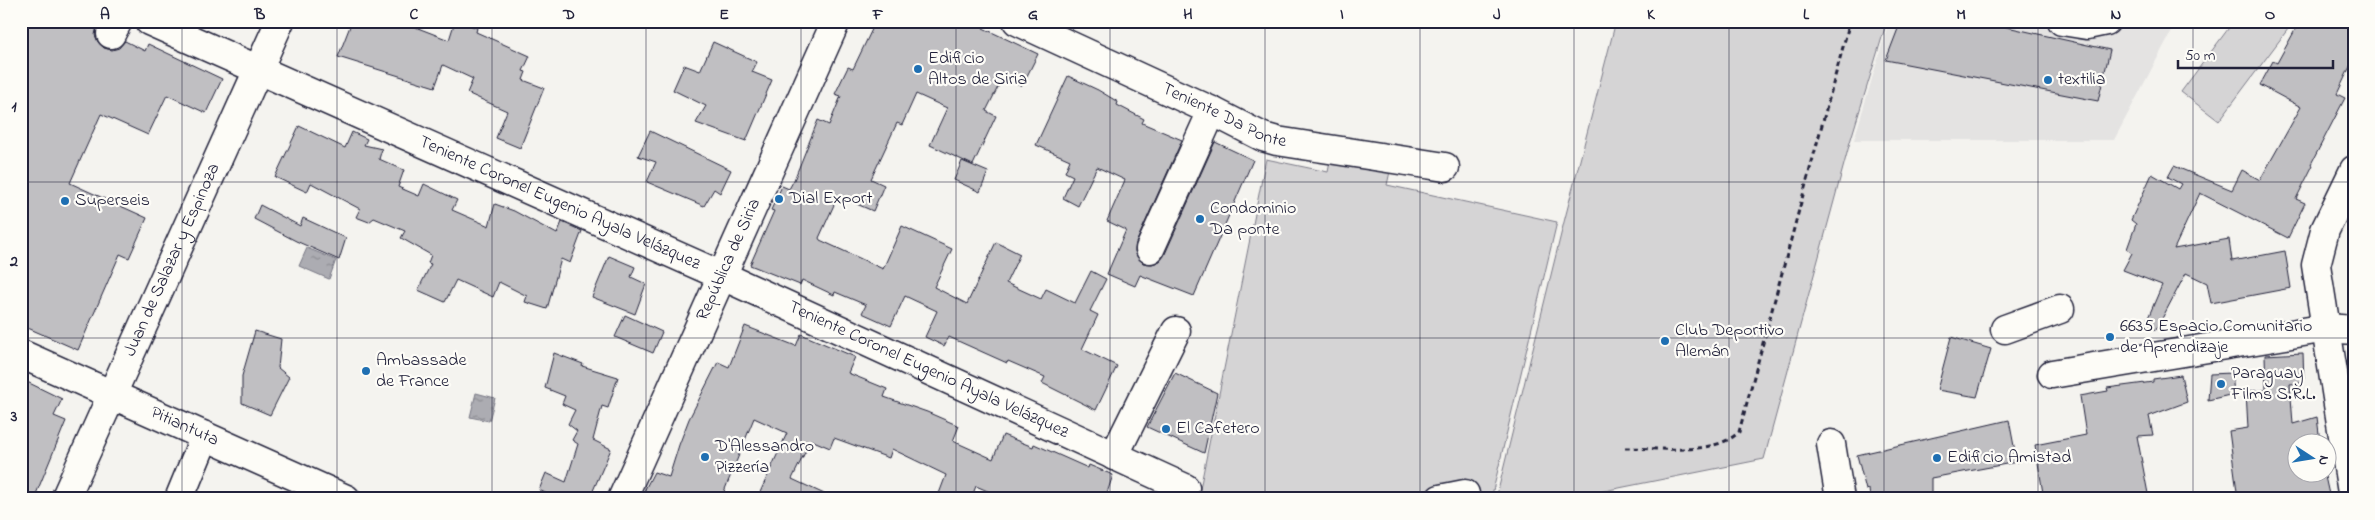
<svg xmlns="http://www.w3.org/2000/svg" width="2375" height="520" viewBox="0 0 2375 520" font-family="'Indie Flower',sans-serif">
	<defs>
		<pattern id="water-ripples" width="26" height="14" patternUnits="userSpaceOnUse" patternTransform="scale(1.25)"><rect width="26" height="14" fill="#acacb2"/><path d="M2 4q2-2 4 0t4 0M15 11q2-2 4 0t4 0" fill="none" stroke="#8c8c92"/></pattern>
	</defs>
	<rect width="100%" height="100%" fill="#f4f3ef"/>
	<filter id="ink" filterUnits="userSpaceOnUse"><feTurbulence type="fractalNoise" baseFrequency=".02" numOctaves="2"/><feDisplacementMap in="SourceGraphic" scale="10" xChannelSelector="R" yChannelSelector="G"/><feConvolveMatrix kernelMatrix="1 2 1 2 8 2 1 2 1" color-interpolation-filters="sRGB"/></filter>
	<g filter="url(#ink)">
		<path fill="#e4e3e2" d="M1889,21H2177L2114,140H1854Z"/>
		<g fill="#d5d4d5" stroke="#7c7b88">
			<path d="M1616,21H1887L1850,142L1764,459L1564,499H1496L1564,222Z"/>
			<path d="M2234,21H2294L2219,121L2181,92Z"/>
			<path d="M1331,157L1391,167L1387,185L1557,222L1491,499H1198L1266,159L1328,172Z"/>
		</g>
		<g fill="url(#water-ripples)" stroke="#757582">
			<path d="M307,248L336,260L329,279L299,266Z"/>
			<path d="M476,393L495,398L489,421L470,417Z"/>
		</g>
		<g fill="#c0bfc2" stroke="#22223b">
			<path d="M21,21H84L97,27L95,35L98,42L104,48L112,50L119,48L125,41L145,51L148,44L222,79L206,113L167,95L148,135L101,114L70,183L147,218L129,258L120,254L78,350L21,325Z"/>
			<path d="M352,21H411L410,25L449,40L455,21H459L477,28L476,32L530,56L523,71L526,72L523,80L544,88L520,148L496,138L507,111L467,93L473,79L443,65L435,87L338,57Z"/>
			<path d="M876,21H974L984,26L983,28L1038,54L1022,86L1003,77L986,111L996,116L973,165L930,145L947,108L916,94L902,125L897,123L871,179L884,185L873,211L838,196L819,238L820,240L883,269L902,226L952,249L934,287L967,304L996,242L1020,254L1006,283L1041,299L1046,289L1075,303L1091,271L1106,279L1090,311L1098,315L1082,349L1117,366L1096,410L1042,383L1045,377L1008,361L1007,363L949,337L944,346L925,337L937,311L905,296L891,326L862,313L866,305L835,292L834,295L802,280L800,285L750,265L774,211L771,210L782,186L789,189L794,180L818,120L829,125L841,96L835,94L848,67L853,69Z"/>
			<path d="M1901,21H1980L2110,50L2098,101L1886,60Z"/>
			<path d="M2300,21H2354V58L2337,94L2345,98L2311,164L2313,165L2296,199L2305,203L2288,238L2200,193L2174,249L2229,239L2232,261L2285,251L2291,288L2211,303L2207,283L2186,273L2156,330L2145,325L2162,285L2123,270L2132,253L2127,249L2136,224L2131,220L2152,174L2178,189L2181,184L2168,177L2174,166L2232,190L2242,170L2260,180L2301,107L2260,85L2273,61L2277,63Z"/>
			<path d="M713,42L757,62L752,72L772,80L746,141L696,123L706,106L673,90L684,65L700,71Z"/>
			<path d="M1068,76L1098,90L1118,102L1117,105L1144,119L1142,123L1182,140L1136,243L1135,251L1138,258L1143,263L1152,264L1160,261L1164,256L1215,142L1253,160L1194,296L1140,275L1135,286L1107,274L1126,230L1107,221L1125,180L1097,167L1078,206L1063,198L1073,176L1065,172L1070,160L1036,145Z"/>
			<path d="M299,126L345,148L352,132L367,139L364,145L382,149L379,159L404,170L398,187L419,196L424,184L457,200L452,210L489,226L495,204L514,211L557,234L562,222L582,231L570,263L561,259L547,309L525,302L527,296L499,282L493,297L456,280L445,302L418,290L431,264L428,263L431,255L401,238L405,231L374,218L369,222L356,217L360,209L311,183L307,192L275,177Z"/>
			<path d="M650,131L731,170L720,193L714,189L704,206L647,182L656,162L638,156Z"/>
			<path d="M962,161L988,172L980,192L954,180Z"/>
			<path d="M260,205L300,226L303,218L346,238L339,260L296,241L254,219Z"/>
			<path d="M609,256L635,267L631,277L646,284L635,314L592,297Z"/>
			<path d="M625,315L662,332L653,353L615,337Z"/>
			<path d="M745,326L796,346L801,334L855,357L848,373L887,389L884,397L927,412L959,426L953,441L993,459L1003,435L1033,447L1034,444L1088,468L1089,465L1113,475L1105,499H1006L976,486L971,499H937L946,475L892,449L889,458L834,438L830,448L811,440L792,479L835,499H757L787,433L754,418L721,499H640L654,472L669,477L679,445L689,419L718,362L729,367Z"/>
			<path d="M255,331L281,339L278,368L289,377L270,415L242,403V376Z"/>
			<path d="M1951,337L1991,349L1977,397L1937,390Z"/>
			<path d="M554,353L583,364L582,366L618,377L608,408L602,406L593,440L611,449L592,493L604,499H558L539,490L546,473L566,482L578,444L572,440L577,431L568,424L575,410L562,404L565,396L545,388Z"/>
			<path d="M2303,353L2304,383L2290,384L2293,424L2317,417L2320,442H2298V472H2324L2330,499H2238L2229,431L2248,428L2246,391L2266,390L2265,355Z"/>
			<path d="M1175,373L1217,393L1204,453L1147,427Z"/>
			<path d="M2232,373L2234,394L2208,400L2210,374Z"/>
			<path d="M2181,375L2187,402L2149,416L2153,435L2137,436L2149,499H2044L2035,445L2086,435L2080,396L2108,391L2107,388L2153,382V379Z"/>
			<path d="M21,379L62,399L54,416L66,421L34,499H21Z"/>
			<path d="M2009,420L2017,462L1931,478V499H1870L1869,489L1866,490L1857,455Z"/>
		</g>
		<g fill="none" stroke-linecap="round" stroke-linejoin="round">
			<defs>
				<g id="minor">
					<path id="s1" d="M149,21L736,282L1185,488"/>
					<path id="s2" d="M1017,21L1212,111L1263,137L1277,141L1445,167"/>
					<path d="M2062,21L2087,25L2106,21"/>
					<path d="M111,34L118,21"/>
					<path d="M1150,249L1212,111"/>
					<path d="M2005,329L2060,309"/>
					<path id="s3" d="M21,354L346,499"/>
					<path d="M2052,374L2327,328L2354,330"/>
					<path d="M1831,444L1840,499"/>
					<path d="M1114,456L1176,331"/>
					<path id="s4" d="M65,499L280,21"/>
					<path d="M179,499L205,436"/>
					<path id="s5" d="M622,499L836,21"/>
					<path d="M1440,499L1465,494"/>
					<path d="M2353,499L2316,265L2325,230L2354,170"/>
				</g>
			</defs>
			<use href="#minor" stroke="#22223b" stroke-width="31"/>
			<path stroke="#22223b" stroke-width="3" stroke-dasharray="5 4" stroke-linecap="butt" d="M1625,448C1658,448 1714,456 1739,432L1850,21"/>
			<use href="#minor" stroke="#fdfcf7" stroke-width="28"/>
		</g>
	</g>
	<path fill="none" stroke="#22223b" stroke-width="1" stroke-opacity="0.55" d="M182,21V499M337,21V499M492,21V499M646,21V499M801,21V499M956,21V499M1110,21V499M1265,21V499M1420,21V499M1574,21V499M1729,21V499M1884,21V499M2038,21V499M2193,21V499M21,182H2354M21,338H2354"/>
	<g fill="#1f6fb2" stroke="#fdfcf7" stroke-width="2">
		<circle cx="918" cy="69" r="5"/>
		<circle cx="2048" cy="80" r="5"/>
		<circle cx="779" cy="199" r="5"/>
		<circle cx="65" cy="201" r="5"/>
		<circle cx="1200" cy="219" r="5"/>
		<circle cx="2110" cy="337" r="5"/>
		<circle cx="1665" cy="341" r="5"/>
		<circle cx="366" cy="371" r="5"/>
		<circle cx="2221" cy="384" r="5"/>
		<circle cx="1166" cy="429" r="5"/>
		<circle cx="705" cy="457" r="5"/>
		<circle cx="1937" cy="458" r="5"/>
	</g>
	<g text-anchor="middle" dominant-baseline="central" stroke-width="4.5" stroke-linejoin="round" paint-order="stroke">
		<g font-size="18" fill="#22223b" stroke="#fdfcf7" text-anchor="start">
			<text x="928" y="59">Edificio<tspan x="928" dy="21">Altos de Siria</tspan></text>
			<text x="2058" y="80">textilia</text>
			<text x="789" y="199">Dial Export</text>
			<text x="75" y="201">Superseis</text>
			<text x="1210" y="209">Condominio<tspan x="1210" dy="21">Da ponte</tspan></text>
			<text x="2120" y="327">6635 Espacio Comunitario<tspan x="2120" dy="21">de Aprendizaje</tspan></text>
			<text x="1675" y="331">Club Deportivo<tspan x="1675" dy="21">Alemán</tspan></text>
			<text x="376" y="361">Ambassade<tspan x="376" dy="21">de France</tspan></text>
			<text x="2231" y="374">Paraguay<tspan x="2231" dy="21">Films S.R.L.</tspan></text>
			<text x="1176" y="429">El Cafetero</text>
			<text x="715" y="447">D'Alessandro<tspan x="715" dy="21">Pizzería</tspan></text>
			<text x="1947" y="458">Edificio Amistad</text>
		</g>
		<g font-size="18" fill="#22223b" stroke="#fdfcf7">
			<text stroke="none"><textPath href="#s2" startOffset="228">Teniente Da Ponte</textPath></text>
			<text stroke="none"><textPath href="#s1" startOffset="449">Teniente Coronel Eugenio Ayala Velázquez</textPath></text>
			<text stroke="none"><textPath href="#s4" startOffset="262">Juan de Salazar y Espinoza</textPath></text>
			<text stroke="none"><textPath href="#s5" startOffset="262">República de Siria</textPath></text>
			<text stroke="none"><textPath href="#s1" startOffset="854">Teniente Coronel Eugenio Ayala Velázquez</textPath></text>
			<text stroke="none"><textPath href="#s3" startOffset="179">Pitiantuta</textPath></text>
		</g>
	</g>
	<rect width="2375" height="520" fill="none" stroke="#fdfcf7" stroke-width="55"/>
	<g transform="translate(2312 458) rotate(102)"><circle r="24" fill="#fdfcf7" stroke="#a5a5ac"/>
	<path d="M0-4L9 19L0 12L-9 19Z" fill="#1f6fb2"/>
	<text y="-8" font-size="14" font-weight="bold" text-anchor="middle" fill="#22223b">N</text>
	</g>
	<path d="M2178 60v8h155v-8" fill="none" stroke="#22223b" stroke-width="2.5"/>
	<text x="2185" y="60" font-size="15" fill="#22223b" stroke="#fdfcf7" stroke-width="4" paint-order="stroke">50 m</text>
	<rect x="28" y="28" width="2320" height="464" fill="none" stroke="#22223b" stroke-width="2"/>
	<g font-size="16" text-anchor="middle" font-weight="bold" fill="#22223b">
		<text x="105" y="19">A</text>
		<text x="260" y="19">B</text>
		<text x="414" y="19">C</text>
		<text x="569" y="19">D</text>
		<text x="724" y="19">E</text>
		<text x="878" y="19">F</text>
		<text x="1033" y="19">G</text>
		<text x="1188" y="19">H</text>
		<text x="1342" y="19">I</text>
		<text x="1497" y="19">J</text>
		<text x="1651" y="19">K</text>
		<text x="1806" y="19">L</text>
		<text x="1961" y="19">M</text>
		<text x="2116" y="19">N</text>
		<text x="2270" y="19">O</text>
		<text x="14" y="111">1</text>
		<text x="14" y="266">2</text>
		<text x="14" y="421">3</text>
	</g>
</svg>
